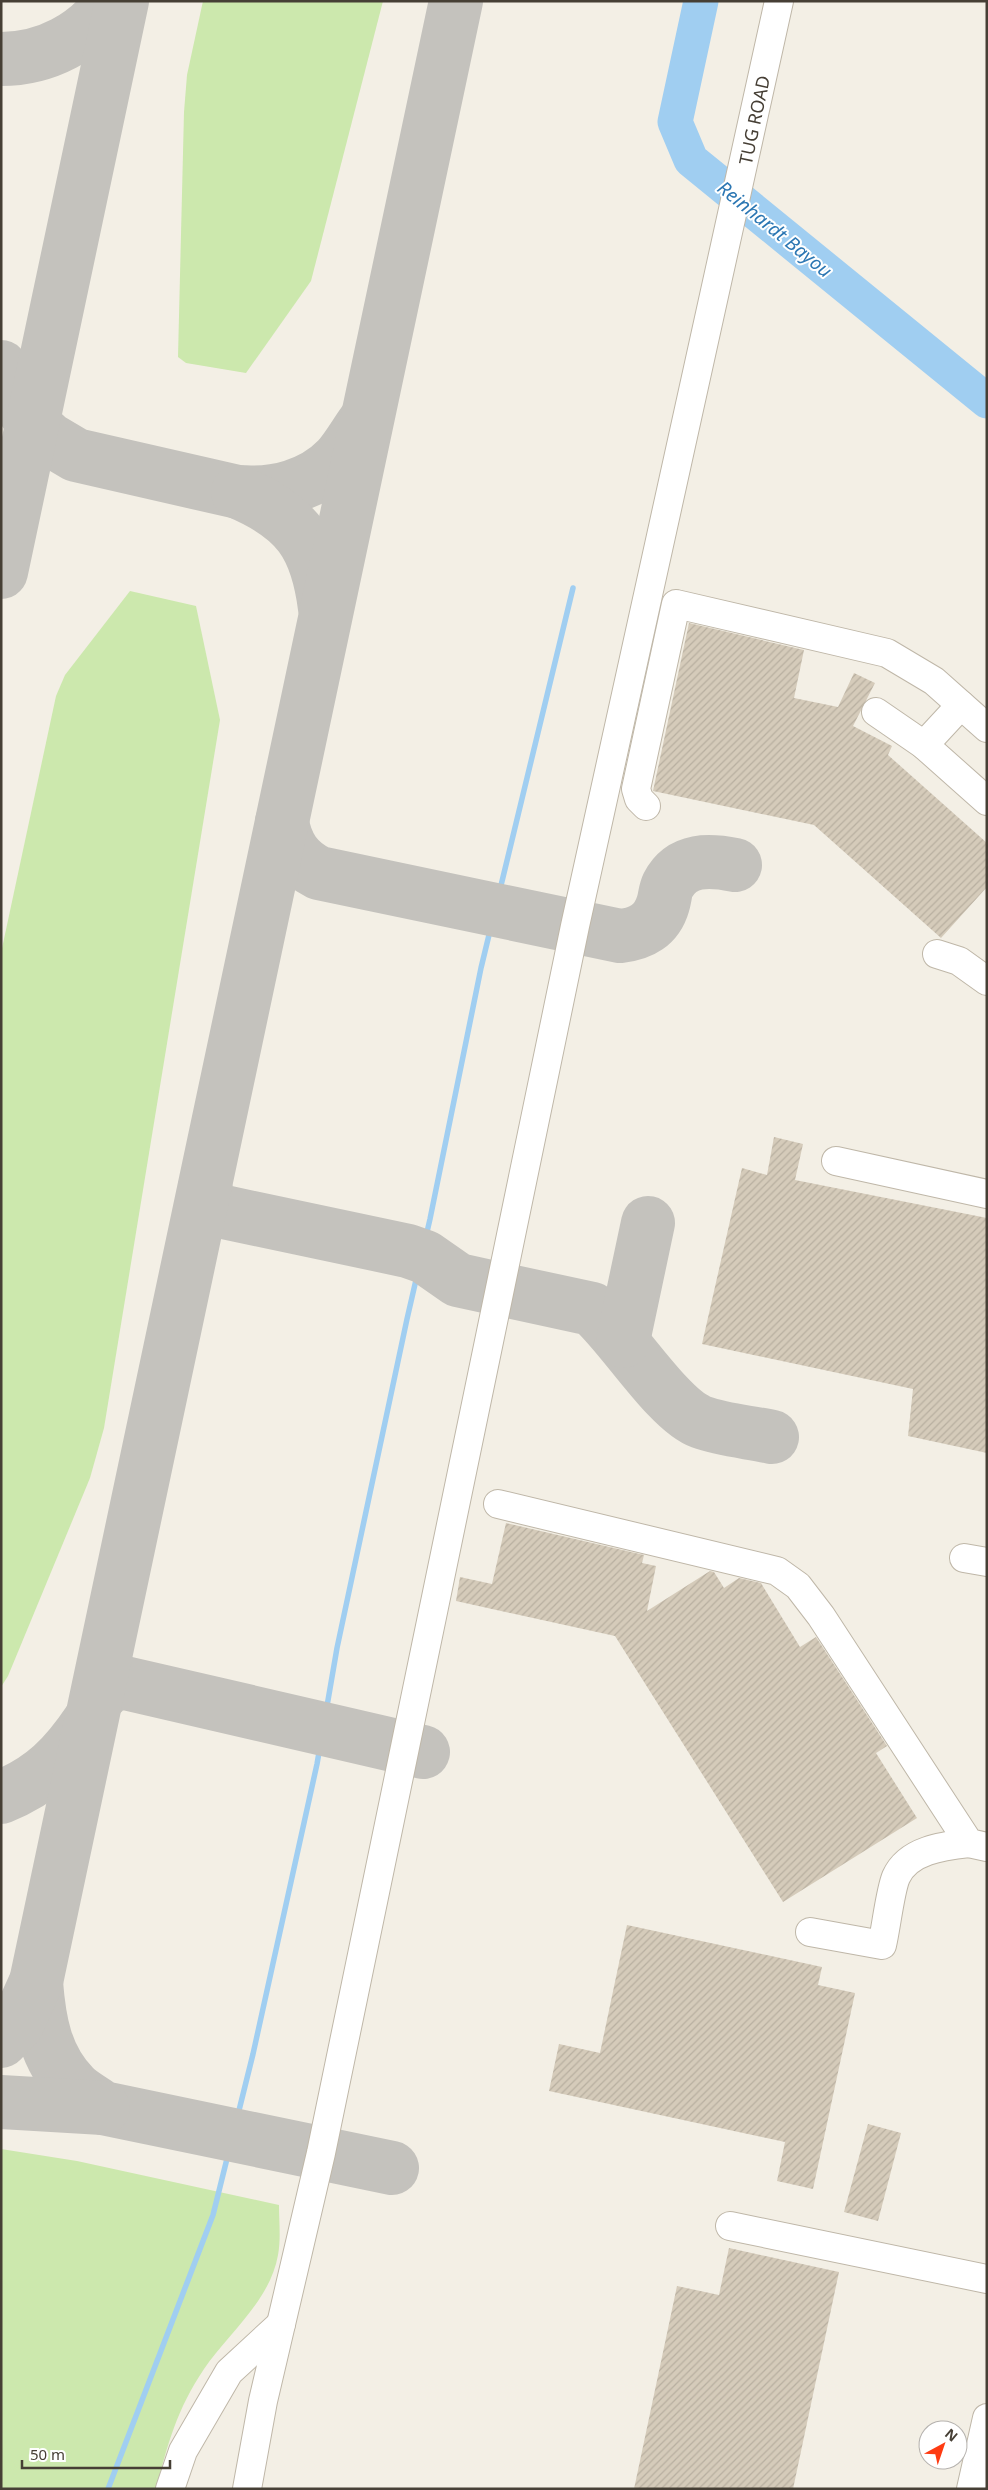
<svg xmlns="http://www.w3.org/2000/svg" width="988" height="2490" viewBox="0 0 988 2490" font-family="'Noto Sans',sans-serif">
	<defs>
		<pattern id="building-hatch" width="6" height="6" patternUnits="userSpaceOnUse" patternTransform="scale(1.25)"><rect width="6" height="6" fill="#d5cbba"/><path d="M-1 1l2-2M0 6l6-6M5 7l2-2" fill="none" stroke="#b8afa0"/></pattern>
	</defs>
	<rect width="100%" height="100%" fill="#f3efe5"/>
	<g fill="#cce8ad">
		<path d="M203,1H383L311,281L246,373L186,363L178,357L184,112L187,75Z"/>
		<path d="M130,591L196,606L220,720L104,1428L90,1478L8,1676L1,1687V953L56,696L65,675Z"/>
		<path d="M1,2149L77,2161L279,2205C279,2221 281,2239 278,2255C270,2301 229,2332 204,2369C177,2409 168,2443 156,2489H1Z"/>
	</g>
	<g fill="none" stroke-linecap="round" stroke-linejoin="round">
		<path stroke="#a0cef1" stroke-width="5.5" d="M108,2489L213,2215L253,2054L317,1764L337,1648L407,1319L430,1219L481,968L573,588"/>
		<path stroke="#a0cef1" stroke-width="35" d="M701,1L675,122L691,160L987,401"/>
		<g stroke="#c4c2bd" stroke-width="54">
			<path d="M1,59C46,59 87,37 112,1"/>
			<path d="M1,367L10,389L33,424L49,439L76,455L238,492C274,495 312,486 338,459C348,448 356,433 365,421"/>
			<path d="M238,492C297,517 317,545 325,608"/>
			<path d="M1,572L122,1"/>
			<path d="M282,822C286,846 297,862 319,873L620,936C641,934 657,925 663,904C665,898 665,891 668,885C682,858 710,860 735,865"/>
			<path d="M205,1187C208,1200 211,1207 224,1212L408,1251L425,1257L458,1280L592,1309C622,1335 668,1410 701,1422C723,1430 749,1432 772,1437"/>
			<path d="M623,1341L648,1223"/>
			<path d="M97,1698C106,1689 111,1683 125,1683L423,1752"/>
			<path d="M1,1797C43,1780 65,1757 90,1720"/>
			<path d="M36,1982C39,2021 45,2058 74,2087C82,2095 94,2101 103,2108L392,2168"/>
			<path d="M1,2041L17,2024L36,1982L456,1"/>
			<path d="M1,2102L103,2108"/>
		</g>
	</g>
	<g fill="url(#building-hatch)">
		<path d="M689,623L804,650L794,698L838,707L854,673L875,683L853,726L892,746L888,755L987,843V887L941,938L814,825L653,791Z"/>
		<path d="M774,1137L803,1144L795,1180L987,1218V1453L908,1436L913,1389L702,1344L742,1168L767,1175Z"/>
		<path d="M506,1523L644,1555L642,1563L656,1566L647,1611L710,1571L714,1572L724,1588L739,1578L761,1583L800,1647L816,1637L887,1746L876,1753L917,1818L783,1902L615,1636L456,1601L460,1577L492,1584Z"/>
		<path d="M627,1925L822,1967L818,1985L855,1993L813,2189L777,2181L785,2142L549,2091L559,2044L600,2053Z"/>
		<path d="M868,2124L901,2133L878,2221L844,2212Z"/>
		<path d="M729,2248L839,2272L793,2489H634L677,2286L719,2295Z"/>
	</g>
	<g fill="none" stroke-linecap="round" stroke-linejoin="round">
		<defs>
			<g id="minor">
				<path d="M876,712L924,745L987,801"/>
				<path d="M924,745L961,705"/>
				<path d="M646,806L639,799L636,789L676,604L887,653L934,681L987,728"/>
				<path d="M937,954L959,961L987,981"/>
				<path d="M836,1161L987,1194"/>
				<path d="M498,1504L777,1571L798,1586L821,1616L969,1843L987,1847"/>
				<path d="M964,1558L987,1562"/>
				<path d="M810,1932L882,1945C886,1929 890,1891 896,1877C908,1850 943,1846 969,1843"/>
				<path d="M730,2226L987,2279"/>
				<path d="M170,2489L183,2451L229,2372L281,2324"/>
				<path d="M247,2489L263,2401L321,2153L575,926L779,1"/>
				<path d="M971,2489L987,2418"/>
			</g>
		</defs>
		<use href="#minor" stroke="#bfb7a8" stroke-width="30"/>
		<use href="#minor" stroke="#fff" stroke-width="28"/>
	</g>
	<g text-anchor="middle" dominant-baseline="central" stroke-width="4" stroke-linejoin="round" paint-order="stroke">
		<g font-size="18" fill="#463f35" stroke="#fff">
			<text transform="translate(754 120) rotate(-78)">TUG ROAD</text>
		</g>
		<g font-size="19" font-style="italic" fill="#2c77b3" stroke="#fff">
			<text transform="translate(775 229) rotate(39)">Reinhardt Bayou</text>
		</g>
	</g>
	<rect width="988" height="2490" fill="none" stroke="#463f35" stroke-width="5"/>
	<g transform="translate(943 2445) rotate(40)"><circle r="24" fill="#ffffff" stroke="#b5b2ae"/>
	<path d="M0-4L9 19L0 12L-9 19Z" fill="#fe3b12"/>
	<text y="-8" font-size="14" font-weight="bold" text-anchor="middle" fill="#463f35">N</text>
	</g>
	<path d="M22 2460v8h148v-8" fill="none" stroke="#463f35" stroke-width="2.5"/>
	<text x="30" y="2460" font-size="15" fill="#463f35" stroke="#ffffff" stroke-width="4" paint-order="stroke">50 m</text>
</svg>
